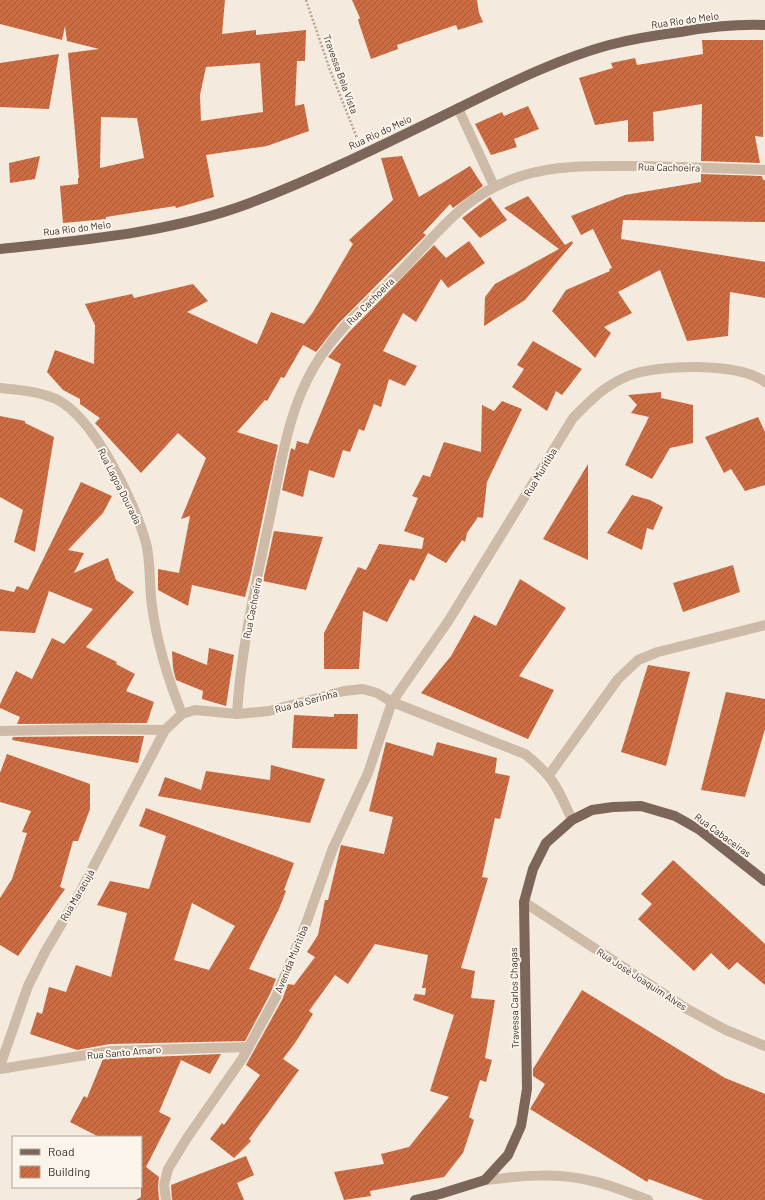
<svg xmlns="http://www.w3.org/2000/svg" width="765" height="1200" viewBox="0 0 765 1200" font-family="Barlow,sans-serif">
	<defs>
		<pattern id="building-hatch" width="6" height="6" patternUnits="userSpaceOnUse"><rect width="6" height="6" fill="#cc6c43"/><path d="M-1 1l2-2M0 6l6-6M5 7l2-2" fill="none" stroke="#a75938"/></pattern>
	</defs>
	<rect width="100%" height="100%" fill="#f4eadd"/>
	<g fill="url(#building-hatch)" fill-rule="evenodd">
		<path d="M0,0H225L222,34L256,30V35L306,30L305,61H297L295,106L304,104L309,131L267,146L206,155L214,197L176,208L175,206L106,217V219L63,223L60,186L78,184V178H79L68,53L99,49L67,41L65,26L62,40L0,24ZM260,63L263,112L201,121L200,95L206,67ZM101,117L137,118L144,158L100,168Z"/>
		<path d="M352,0H477L479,13L483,22L458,30L456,25L397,45L398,49L371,59L358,20L360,18Z"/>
		<path d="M702,40H763V137L755,136L760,163L701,161L702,104L653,112L654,141L628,142V120L595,125L579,78L613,68L611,63L635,58L637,65L703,54Z"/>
		<path d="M59,54L49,109L0,107V63Z"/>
		<path d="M528,106L539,129L514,139L517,147L491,155L475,124L502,112L504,116Z"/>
		<path d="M40,156L35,179L10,183L9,163Z"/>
		<path d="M402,156L419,197L470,166L483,186L453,208L450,204L423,233L426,235L338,324L316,352L303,345L284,378L281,377L267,401L265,400L237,432L278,445L250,578L245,597L192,585L188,606L158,590V569L179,573L190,516L181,519L206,458L178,433L141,473L95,423L100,418L80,404V399L63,390L47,372L55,350L94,364L95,325L85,304L132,294L134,298L193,284L208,301L187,312L257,344L271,312L304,324L313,312L353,244L349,240L393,200L381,158Z"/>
		<path d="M701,174L762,176L763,180H765V222L623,220L621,239L765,262V298L730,292L728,336L687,341L660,270L618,292L632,313L604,327L611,333L595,358L552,311L566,290L610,271L609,269L612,268L593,229L581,235L571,216L625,195L701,182Z"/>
		<path d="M528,196L565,245L572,241L573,243L525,300L484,326L485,297L495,284L559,249L504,208Z"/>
		<path d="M490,197L507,220L480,238L462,218Z"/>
		<path d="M469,241L485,263L448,288L441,279L416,322L403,313L383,351L417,366L405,386L389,379L381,407L374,404L364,431L359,429L350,452L343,450L334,478L309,470L303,497L282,490L291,448L295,450L297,441L308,444L341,364L328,357L348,333L434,245L446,258Z"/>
		<path d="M533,341L582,369L562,395L556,391L547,411L512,387L524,369L517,365Z"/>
		<path d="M661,392V398L693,405V443L670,448L652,479L625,465L649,417L631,413L637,405L628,395Z"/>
		<path d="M502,401L522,409L487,482L483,518L478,517L467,533L465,542L462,540L446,563L428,553L414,581L410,579L387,622L363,611L359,669H324V633L358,567L366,570L379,544L422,549L424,538L404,531L418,498L412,496L423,475L430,477L444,442L481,452L482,405L494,411Z"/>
		<path d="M0,416L25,421V423L54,437L35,552L14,542L23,510L0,497Z"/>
		<path d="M758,417L765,432V485L745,491L731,469L724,473L705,437Z"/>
		<path d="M588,464V560L543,539Z"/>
		<path d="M81,482L112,496L103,513L68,550L84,553L74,573L108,558L116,580L134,592L86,647L117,662L116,664L135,674L126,691L154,702L147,723L17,724L20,717L0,708V704L16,671L32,679L52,638L64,644L93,609L49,591L35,633L0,631V589L14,592L17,586L28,590Z"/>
		<path d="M632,495L650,500L663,507L653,530L647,528L642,550L607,533Z"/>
		<path d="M274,531L323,537L306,590L263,581Z"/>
		<path d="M733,565L740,592L683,612L673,583Z"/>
		<path d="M520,579L566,608L519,676L554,690L528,739L421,693L451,656L474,615L496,626Z"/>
		<path d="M209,648L234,655L226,706L202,699L203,691L176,680L173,668L172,651L207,665Z"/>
		<path d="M648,665L690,672L666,766L621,752Z"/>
		<path d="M726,692L765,699V729L745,797L701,790Z"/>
		<path d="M334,714H358L357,749L292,748L294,715L334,717Z"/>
		<path d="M100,736H144L138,763L12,740L13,737Z"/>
		<path d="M386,742L433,756L437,742L497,758L495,773L510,776L500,819L495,818L482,877L488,878L461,968L475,971L471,998L495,1000L485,1058L492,1060L486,1082L480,1080L469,1117L474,1120L463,1153L444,1177L370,1191L371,1196L344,1200L334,1172L384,1164L381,1154L409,1147L449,1097L430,1091L454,1015L413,1000L415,994L425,995L426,988H422L428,955L375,944L348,984L335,975L309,1011L313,1014L297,1040L283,1059L299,1070L249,1139L251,1141L234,1158L210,1139L222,1123L224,1125L260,1075L246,1065L282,1000L288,984L294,985L315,957L307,952L318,935L325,900H328L341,845L384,854L393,817L369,811Z"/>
		<path d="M7,754L90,784V809L78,841H73L60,887L65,889L18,956L0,945V898L12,879L27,833L22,832L31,811L0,802V773Z"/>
		<path d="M271,765L325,779L310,823L158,796L165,777L201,790L206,771L270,780Z"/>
		<path d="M146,808L294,863L284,890L286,891L279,909L249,969L276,979L270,994L245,1041L110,1044L77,1050L30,1034L37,1012L42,1014L49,987L66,992L76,965L111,977L127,913L97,905L110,881L149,889L166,836L139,826ZM192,903L235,926L209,970L174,960Z"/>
		<path d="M673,860L765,944V985L737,962L729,970L711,953L694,971L638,919L652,904L641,894Z"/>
		<path d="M582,990L725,1078L765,1094V1200H704L649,1179L647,1182L530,1109L545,1084L533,1076V1069Z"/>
		<path d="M221,1054L210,1074L181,1060L159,1112L171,1118L146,1167L159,1177L158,1186L159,1200H136L141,1197V1137H99L70,1122L84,1096L87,1098L103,1059Z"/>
		<path d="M246,1156L254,1175L237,1183L244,1200H172L171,1185Z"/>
	</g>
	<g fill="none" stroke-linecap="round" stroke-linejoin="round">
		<path stroke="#b9a592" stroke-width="2.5" stroke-dasharray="2 2" stroke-linecap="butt" d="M306,0L330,70L357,138"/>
		<g stroke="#cdbba8" stroke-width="10">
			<path d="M458,108L494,186"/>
			<path d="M0,388C19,390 38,391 56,399C95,418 135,503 146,543C151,563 149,586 152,606C157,644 168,679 182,714"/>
			<path d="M237,714C241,646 257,579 271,512C281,464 288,411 314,367C336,329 370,302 400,272C440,231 463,195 521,176C558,164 601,166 640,166C682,167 723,168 765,170"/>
			<path d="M0,731L100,729L165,730"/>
			<path d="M549,775L618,679L638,660L658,652L765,625"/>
			<path d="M524,902L687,1009L726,1030L765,1046"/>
			<path d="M0,1066L28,986L45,952L79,894L165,730L182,714L195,710L237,714L269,711L344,691L363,689L377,693L392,702L525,754C553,776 558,788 572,820"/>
			<path d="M0,1069L110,1051L249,1047"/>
			<path d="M485,1180C520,1176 557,1172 592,1181C611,1185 630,1193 648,1200"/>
			<path d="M166,1200L164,1185L168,1169L187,1138L242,1059L276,997L307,921L333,848L368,773L392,702L449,620L573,418C591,400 604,386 628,376C658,364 739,362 765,382"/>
		</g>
		<g stroke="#7c6659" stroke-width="10">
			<path d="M0,249C84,240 170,233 250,203C321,176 395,139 463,106C510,83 558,59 609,45C632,39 657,35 680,32C708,27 737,24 765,25"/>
			<path d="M415,1200L440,1194L485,1180L508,1155L521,1126L527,1089L524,902L533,869L546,843L572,820L592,810L613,807L641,806L675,816L700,830L765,881"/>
		</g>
	</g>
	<g text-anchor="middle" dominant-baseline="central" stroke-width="4" stroke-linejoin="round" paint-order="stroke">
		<g font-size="10" fill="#392f29" stroke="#fbf4ea">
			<text transform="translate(685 20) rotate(-8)">Rua Rio do Meio</text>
			<text transform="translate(341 74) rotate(70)">Travessa Bela Vista</text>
			<text transform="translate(380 132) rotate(-25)">Rua Rio do Meio</text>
			<text transform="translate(669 167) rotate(1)">Rua Cachoeira</text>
			<text transform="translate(77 228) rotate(-7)">Rua Rio do Meio</text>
			<text transform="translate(370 301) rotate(-45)">Rua Cachoeira</text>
			<text transform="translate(540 472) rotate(-59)">Rua Muritiba</text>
			<text transform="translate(120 486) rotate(63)">Rua Lagoa Dourada</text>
			<text transform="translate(252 608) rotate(-79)">Rua Cachoeira</text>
			<text transform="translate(306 701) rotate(-15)">Rua da Serinha</text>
			<text transform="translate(723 835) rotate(36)">Rua Cabaceiras</text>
			<text transform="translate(77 895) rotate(-60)">Rua Maracujá</text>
			<text transform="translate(291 959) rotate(-68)">Avenida Muritiba</text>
			<text transform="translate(642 979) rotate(33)">Rua José Joaquim Alves</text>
			<text transform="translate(514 998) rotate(-91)">Travessa Carlos Chagas</text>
			<text transform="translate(124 1052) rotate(-5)">Rua Santo Amaro</text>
		</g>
	</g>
	<rect x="12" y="1136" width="130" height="52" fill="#fbf4ea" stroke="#ada59d"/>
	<rect x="20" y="1149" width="20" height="6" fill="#7c6659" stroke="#ada59d"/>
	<text x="48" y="1156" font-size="12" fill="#392f29">Road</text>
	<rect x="20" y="1166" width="20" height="12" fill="url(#building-hatch)" stroke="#ada59d"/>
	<text x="48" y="1176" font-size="12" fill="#392f29">Building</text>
</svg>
